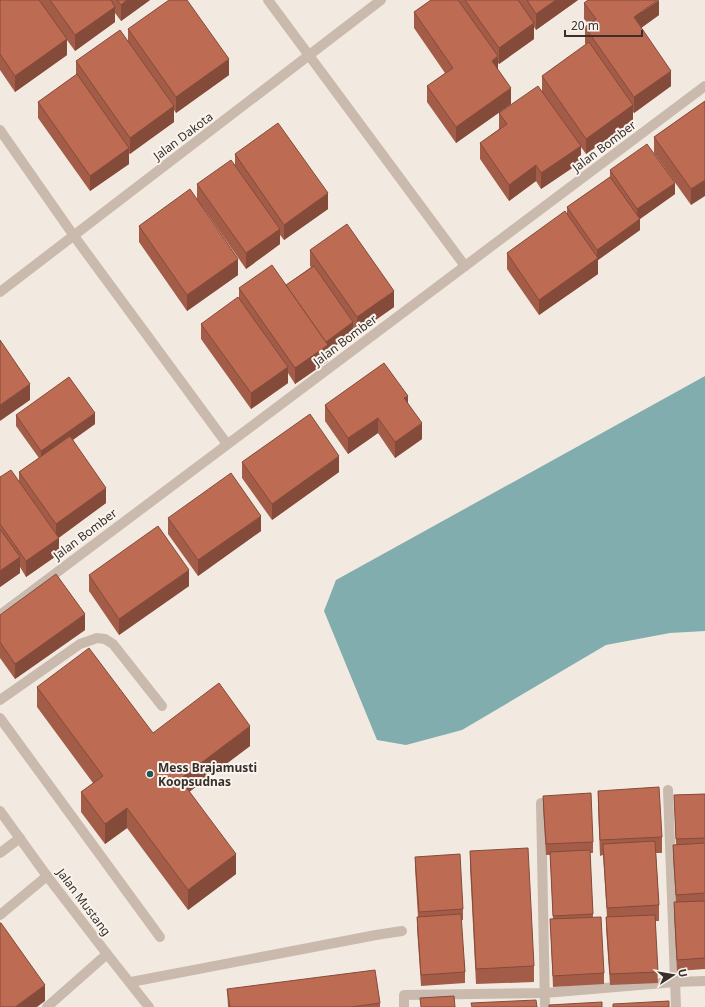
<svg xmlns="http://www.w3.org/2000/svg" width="705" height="1007" viewBox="0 0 705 1007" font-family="'Noto Sans',sans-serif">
	<rect width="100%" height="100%" fill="#f2eae1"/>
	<path fill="#82adae" d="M705,376V631L670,633L606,645L462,730L406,745L377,740L324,611L336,580Z"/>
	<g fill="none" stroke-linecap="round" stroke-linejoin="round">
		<g stroke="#cabaad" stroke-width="10">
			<path d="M268,0L465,266"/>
			<path d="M0,130L74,236L227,444"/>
			<path d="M0,292L381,0"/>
			<path d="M0,615L705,86"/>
			<path d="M0,700L80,644L97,638L105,639L113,644L162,706"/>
			<path d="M0,718L160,937"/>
			<path d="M668,790L676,1007"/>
			<path d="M541,803L545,1007"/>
			<path d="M0,811L47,876L107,954L149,1007"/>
			<path d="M0,853L20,838"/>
			<path d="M0,915L47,876"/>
			<path d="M131,982L376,935L402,931"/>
			<path d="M47,1007L107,954"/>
			<path d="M404,1007V995L545,993L675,982L705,981"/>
		</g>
	</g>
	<g fill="#a35c47">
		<path d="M0,0H150L121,21L115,13V22L75,51L67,40V55L15,92L0,70Z"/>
		<path d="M431,0H578L536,30L534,27V39L499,64L498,63V70L511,104L456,143L427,102V86L445,73L414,28V12Z"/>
		<path d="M584,3L659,15L641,28L671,86L634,113L633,112V121L586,154L581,147V162L541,189L536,181L509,201L480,159V143L499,129V113L542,91V76L586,45L585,43V27L589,24L584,19Z"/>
		<path d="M128,29L229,75L176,113L174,110V122L129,154V164L90,191L38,118V102L76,75V61L128,41Z"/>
		<path d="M705,101L691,205L654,153V137Z"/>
		<path d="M235,154L328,209L284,240L280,235V244L246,269L202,206L238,275L187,311L139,242V226L197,200V184L235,164Z"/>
		<path d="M610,170L675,194L640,219V230L598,260V274L539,315L507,269V253L567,214V207L610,177Z"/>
		<path d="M310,250L394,307L357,333L353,327V333L328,351V361L295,384L288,373V383L251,409L201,339V324L239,299V288L286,285L311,267L310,266Z"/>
		<path d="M408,403L422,439L395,458L378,433L348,454L325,421V405Z"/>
		<path d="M16,415L95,424L73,440L106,503L59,537V554L26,577L20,567V573L0,587V477L19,482V472L39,458L16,426Z"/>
		<path d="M242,462L339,472L272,520L242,478Z"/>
		<path d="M168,518L261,531L198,576L168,534Z"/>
		<path d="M89,575L189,586L119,635L89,591Z"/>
		<path d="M0,615L85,630L15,679L0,658Z"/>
		<path d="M37,687L153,733L250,746L189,791L236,874L188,910L127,828L105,844L81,812V792L93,783L37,707Z"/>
		<path d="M598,791L662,837V853H656L659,905V921H655L658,983L610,985L606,928L607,917L603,855L600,856L598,807Z"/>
		<path d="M705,794V969L677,971L674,913V902H676L673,856V845H676L674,795Z"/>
		<path d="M543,796L593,842V853H590L593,917L604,973V984L553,987L550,919H553L550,855H546L543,807Z"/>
		<path d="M470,851L534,966V982L476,984L470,867Z"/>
		<path d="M415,857L463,909V920H461L465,972V983L421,986L417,928V917H418L415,868Z"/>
		<path d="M227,989L380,1003V1007H228Z"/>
	</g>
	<g fill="#854b3a">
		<path d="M127,0H150L121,21V5Z"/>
		<path d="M556,0H578L536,30V14Z"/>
		<path d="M659,0V15L634,33V17Z"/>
		<path d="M115,7V22L75,51V35Z"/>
		<path d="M534,23V39L499,64V48Z"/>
		<path d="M67,39V55L15,92V76Z"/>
		<path d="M498,56V72L492,61Z"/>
		<path d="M229,59V75L176,113V97Z"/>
		<path d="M671,71V86L634,113V97Z"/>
		<path d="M511,88V104L456,143V127Z"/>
		<path d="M633,105V121L586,154V139Z"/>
		<path d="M174,106V122L130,154V138Z"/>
		<path d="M581,146V162L541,189V173Z"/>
		<path d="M129,148V164L90,191V176Z"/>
		<path d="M536,165V181L509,201V185Z"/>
		<path d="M705,180V196L691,205V189Z"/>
		<path d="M675,183V194L637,221V209Z"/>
		<path d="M328,193V209L284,240V225Z"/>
		<path d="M640,219V230L598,260V274L539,315V300L597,259V250Z"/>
		<path d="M280,229V244L246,269V253Z"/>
		<path d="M238,259V275L187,311V295Z"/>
		<path d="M394,291V307L357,333V317Z"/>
		<path d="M353,322V333L328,351V361L295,384V368L325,343Z"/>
		<path d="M288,367V383L251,409V393Z"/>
		<path d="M30,384V400L0,421V405Z"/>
		<path d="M408,396V412L404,398Z"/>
		<path d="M95,413V424L41,462V451Z"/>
		<path d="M378,418V433L348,454V438Z"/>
		<path d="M422,423V439L395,458V442Z"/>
		<path d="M339,456V472L272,520V504Z"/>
		<path d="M106,488V503L56,540V524Z"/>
		<path d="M261,516V531L198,576V560Z"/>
		<path d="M59,538V554L26,577V561Z"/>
		<path d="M20,557V573L0,587V571Z"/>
		<path d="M189,570V586L119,635V619Z"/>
		<path d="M85,614V630L15,679V664Z"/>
		<path d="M250,726V746L180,799V779Z"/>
		<path d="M127,808V828L105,844V824Z"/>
		<path d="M236,854V874L188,910V890Z"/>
		<path d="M45,985V1001L37,1007H15Z"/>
	</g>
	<g fill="#be6b53" stroke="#854b3a">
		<path d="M0,0H39L67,39L15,76L0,54Z"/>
		<path d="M50,0H111L115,7L75,35Z"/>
		<path d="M117,0H127L121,5Z"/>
		<path d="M169,0H187L229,59L176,97L128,29Z"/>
		<path d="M431,0H458L498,56L492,61L511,88L456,127L427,86L453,68L414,12Z"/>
		<path d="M465,0H518L534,23L499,48Z"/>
		<path d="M527,0H556L536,14Z"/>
		<path d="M588,0H658L634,17L671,71L634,97L585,27L596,19L584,3Z"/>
		<path d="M120,30L174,106L130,138L76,61Z"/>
		<path d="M589,42L633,105L586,139L542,76Z"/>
		<path d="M77,74L129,148L90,176L38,102Z"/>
		<path d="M538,86L581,146L541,173L536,165L509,185L480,143L507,124L499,113Z"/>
		<path d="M705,101V180L691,189L654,137Z"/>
		<path d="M278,123L328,193L284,225L235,154Z"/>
		<path d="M647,144L675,183L637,209L610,170Z"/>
		<path d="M231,160L280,229L246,253L197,184Z"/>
		<path d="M610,177L640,219L597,250L567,207Z"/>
		<path d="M190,189L238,259L187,295L139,226Z"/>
		<path d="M565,211L598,258L539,300L507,253Z"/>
		<path d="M347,224L394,291L357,317L310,250Z"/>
		<path d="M272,265L328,345L295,368L239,288Z"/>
		<path d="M314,266L353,322L326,342L286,285Z"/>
		<path d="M238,297L288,367L251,393L201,324Z"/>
		<path d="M0,340L30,384L0,405Z"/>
		<path d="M384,363L408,396L404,398L422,423L395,442L378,418L348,438L325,405Z"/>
		<path d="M69,377L95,413L41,451L16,415Z"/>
		<path d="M310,414L339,456L272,504L242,462Z"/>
		<path d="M70,436L106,488L56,524L19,472Z"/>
		<path d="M11,470L59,538L26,561L0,524V477Z"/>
		<path d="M231,473L261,516L198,560L168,518Z"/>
		<path d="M158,526L189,570L119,619L89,575Z"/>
		<path d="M0,529L20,557L0,571Z"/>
		<path d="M56,574L85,614L15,664L0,642V615Z"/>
		<path d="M89,648L153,733L219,683L250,726L180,779L236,854L188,890L127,808L105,824L81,792L103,776L37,687Z"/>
		<path d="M659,787L662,837L600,840L598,791Z"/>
		<path d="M591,793L593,842L546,844L543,796Z"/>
		<path d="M705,794V838L676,839L674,795Z"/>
		<path d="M655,841L659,905L607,908L603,844Z"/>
		<path d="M705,843V893L676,895L673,845Z"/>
		<path d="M528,848L534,966L476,969L470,851Z"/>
		<path d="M590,850L593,914L553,916L550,852Z"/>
		<path d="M460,854L463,909L419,912L415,857Z"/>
		<path d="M705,901V958L677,960L674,902Z"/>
		<path d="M461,914L465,972L421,975L417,917Z"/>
		<path d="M655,915L658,972L610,974L606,917Z"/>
		<path d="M601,917L604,973L553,976L550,919Z"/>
		<path d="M0,923H1L45,985L15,1007H0Z"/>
		<path d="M375,970L380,1003L351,1007H230L227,989Z"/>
		<path d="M454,996L455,1007H421L420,998Z"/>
		<path d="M536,1000L537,1007H472L471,1003Z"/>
		<path d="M669,1001V1007H613V1004Z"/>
		<path d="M602,1002V1007H549V1005Z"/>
	</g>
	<circle fill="#235658" stroke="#faf4ee" stroke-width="1.5" cx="150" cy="774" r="4"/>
	<g text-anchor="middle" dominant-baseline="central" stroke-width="4" stroke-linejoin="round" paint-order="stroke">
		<g font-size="12" fill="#392f2b" stroke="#faf4ee">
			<text transform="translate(183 136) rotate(-37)">Jalan Dakota</text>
			<text transform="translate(604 146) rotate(-37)">Jalan Bomber</text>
			<text transform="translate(345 340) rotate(-37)">Jalan Bomber</text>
			<text transform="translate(85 534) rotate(-37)">Jalan Bomber</text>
			<text transform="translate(84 902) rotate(53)">Jalan Mustang</text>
		</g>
		<g font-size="12" font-weight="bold" fill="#392f2b" stroke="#faf4ee" text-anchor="start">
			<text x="158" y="767">Mess Brajamusti<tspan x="158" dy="14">Koopsudnas</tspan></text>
		</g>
	</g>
	<g transform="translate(673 975) rotate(78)" stroke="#faf4ee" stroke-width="3" paint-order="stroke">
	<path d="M0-3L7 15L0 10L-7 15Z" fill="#392f2b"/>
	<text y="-6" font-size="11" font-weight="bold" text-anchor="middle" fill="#392f2b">U</text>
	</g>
	<path d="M565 30v6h77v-6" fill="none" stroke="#392f2b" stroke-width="2"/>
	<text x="571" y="30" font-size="12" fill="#392f2b" stroke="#faf4ee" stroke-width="3" paint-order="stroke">20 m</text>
</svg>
